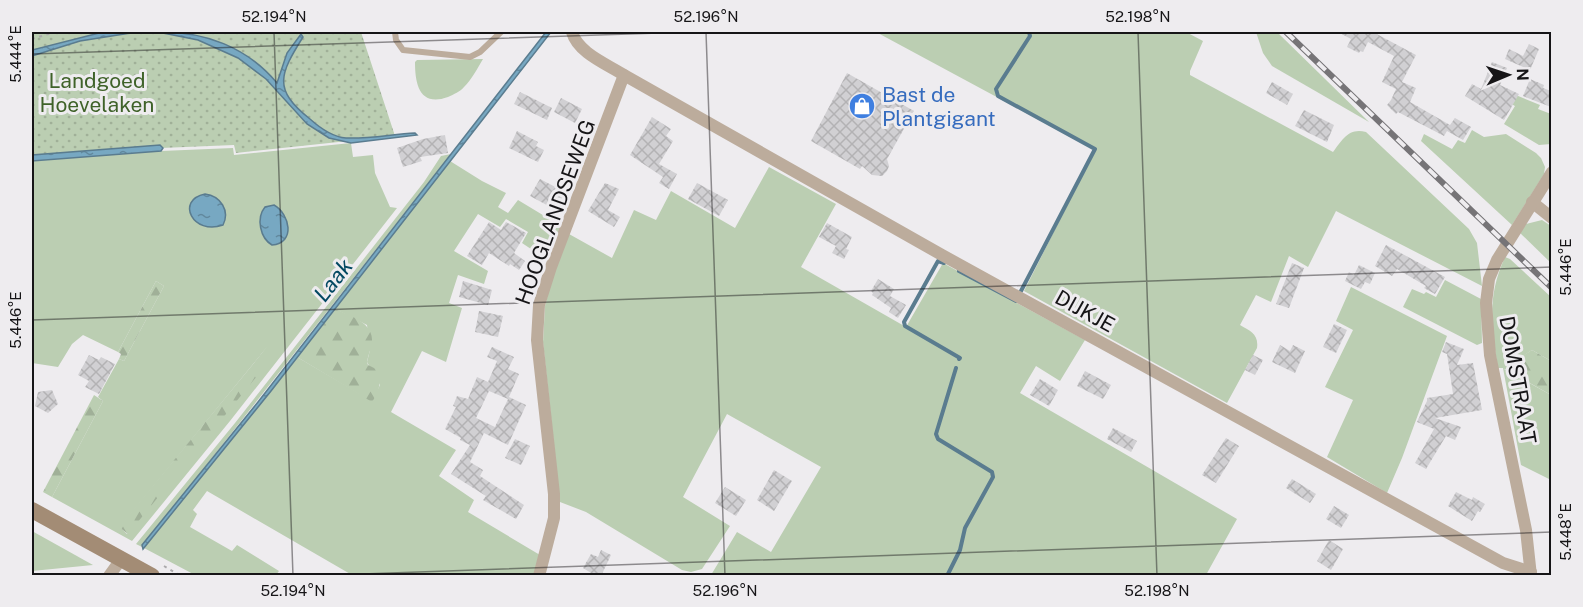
<svg xmlns="http://www.w3.org/2000/svg" width="1583" height="607" viewBox="0 0 1583 607" font-family="'Public Sans',sans-serif">
	<defs>
		<pattern id="forest-firs" width="22" height="20" patternUnits="userSpaceOnUse" patternTransform="scale(1.5)"><rect width="22" height="20" fill="#bbceb2"/><path d="M5 1l3.5 6h-7zM16 11l3.5 6h-7z" fill="#a0b098"/></pattern>
		<pattern id="park-dots" width="8" height="8" patternUnits="userSpaceOnUse" patternTransform="scale(1.5)"><rect width="8" height="8" fill="#bbceb2"/><path d="M2 2h.1M6 6h.1" fill="none" stroke="#a0b098" stroke-width="1.8" stroke-linecap="round"/></pattern>
		<pattern id="water-ripples" width="26" height="14" patternUnits="userSpaceOnUse" patternTransform="scale(1.5)"><rect width="26" height="14" fill="#77a8c2"/><path d="M2 4q2-2 4 0t4 0M15 11q2-2 4 0t4 0" fill="none" stroke="#61889d"/></pattern>
		<pattern id="building-cross-hatch" width="8" height="8" patternUnits="userSpaceOnUse" patternTransform="scale(1.5)"><rect width="8" height="8" fill="#d1d0d3"/><path d="M0 0l8 8M0 8l8-8" fill="none" stroke="#b3b2b4"/></pattern>
	</defs>
	<rect width="100%" height="100%" fill="#eeecef"/>
	<g fill="#bbceb2" fill-rule="evenodd">
		<path d="M876,32H1186L1203,41L1190,71V75L1333,152C1342,140 1349,127 1366,132L1469,229L1477,243L1482,286L1336,211L1308,267L1289,256L1271,302L1256,295L1240,325C1250,331 1259,334 1257,348L1227,403L1024,291L1095,150Z"/>
		<path d="M1256,32H1277L1369,122L1272,66L1263,53Z"/>
		<path d="M483,59C477,69 472,79 464,87C460,92 454,94 448,97C420,107 415,85 415,62L417,60Z"/>
		<path d="M1511,93L1540,105L1538,109L1551,114V144L1539,145L1504,124L1515,106L1506,101Z"/>
		<path d="M1472,130L1484,137L1506,134L1536,153L1541,158L1545,167L1544,174L1512,225L1421,141L1424,134L1452,149L1458,140L1465,143Z"/>
		<path d="M351,143L353,157L373,155L375,173L390,207L397,208L230,421L132,541L52,497L103,401L98,397L119,359L124,361L164,286L156,281L118,352L83,335L72,344L58,367L32,363V161L161,151L233,148L234,155ZM267,347L127,534L120,527Z"/>
		<path d="M451,154L142,547L136,544L235,423L424,182L441,156Z"/>
		<path d="M450,161L482,181L506,193L498,207L508,213L518,200L561,226L546,259L522,243L528,232L506,219L500,227L478,214L454,251L488,271L484,284L458,275L449,303L462,308L446,362L422,351L391,412L456,450L439,476L474,500L468,512L540,555L534,575H352L207,491L193,510L197,514L190,527L232,551L237,545L279,571L276,575H195L144,548L297,357L372,401L380,385L367,362L370,350L367,325L335,309Z"/>
		<path d="M769,167L836,204L801,267L906,327L943,263L1085,340L1060,381L1036,366L1020,393L1237,519L1206,575H711L737,532L771,552L821,467L727,414L683,497L730,526L702,569L691,572L682,570L586,512L560,502L543,342L545,306L551,282L569,234L612,258L634,210L656,220L671,191L735,228Z"/>
		<path d="M1542,220L1551,226V263L1520,233L1526,224Z"/>
		<path d="M1505,257L1510,259L1551,297V361L1532,350L1504,369L1551,395L1552,462L1549,468L1551,469V480L1521,465L1503,368H1498C1491,327 1487,296 1505,257Z"/>
		<path d="M1445,280L1481,299L1482,343L1477,345L1403,307L1412,289L1424,294L1426,292L1436,297Z"/>
		<path d="M1351,287L1447,336L1402,458L1387,493L1327,457L1353,400L1325,387L1353,330L1336,321Z"/>
		<path d="M32,531L93,565L32,571Z"/>
	</g>
	<g fill="url(#forest-firs)">
		<path d="M156,281L164,286L124,361L119,359L121,354L118,352Z"/>
		<path d="M335,309C350,316 374,322 372,343C371,349 368,355 367,362L368,365L376,369C383,381 379,391 372,402L297,357Z"/>
		<path d="M267,347L275,354L128,534L119,527Z"/>
		<path d="M1532,350L1551,361V395L1503,368Z"/>
		<path d="M94,395L103,401L52,497L43,492Z"/>
	</g>
	<path fill="url(#park-dots)" d="M32,32H361L395,136L236,153L234,145L161,148L32,159Z"/>
	<g fill="url(#water-ripples)" stroke="#5a7c8f" stroke-width="1.5">
		<path d="M103,32H137L80,41L32,56V50Z"/>
		<path d="M158,32C204,31 247,47 277,83L287,53L301,34L303,37C280,74 272,89 310,119C320,128 332,137 346,138C369,139 393,134 415,133L417,135L351,143L329,138L307,124L266,79L238,58L198,40Z"/>
		<path d="M546,32H551L271,391L143,549L142,545L258,402Z"/>
		<path d="M160,145L163,148L161,151L32,161V155Z"/>
		<path d="M205,194C221,196 230,211 223,225C193,236 175,200 205,194Z"/>
		<path d="M274,205C290,214 296,243 272,245C260,238 256,218 265,207Z"/>
	</g>
	<g fill="none" stroke-linecap="round" stroke-linejoin="round">
		<g stroke="#5a7c8f" stroke-width="4">
			<path d="M944,263L938,261L904,322L905,326L960,358L959,359"/>
			<path d="M959,271L1016,301"/>
			<path d="M1021,291L1095,149L998,96L996,89L1030,36L1029,32"/>
			<path d="M947,576L960,550L965,528L993,477L992,472L938,439L936,434L956,368"/>
		</g>
	</g>
	<g fill="url(#building-cross-hatch)" fill-rule="evenodd">
		<path d="M1338,32H1373L1416,55L1402,82L1416,88L1410,102L1450,125L1455,118L1471,127L1463,140L1447,131L1444,136L1398,112L1396,114L1387,105L1391,100L1396,89L1382,82L1394,56L1368,42L1363,52L1360,51L1359,53L1347,47L1351,39Z"/>
		<path d="M1529,44L1539,49L1530,70L1505,59L1509,49L1523,56Z"/>
		<path d="M1492,62L1507,68L1500,85L1519,94L1504,120L1465,96L1472,84L1481,89Z"/>
		<path d="M847,73L914,111L887,159L889,166L887,171L882,176L872,175L862,166L860,169L811,141Z"/>
		<path d="M1530,79L1544,85L1543,88L1551,91V107L1523,96Z"/>
		<path d="M1272,82L1293,94L1287,105L1266,93Z"/>
		<path d="M520,92L552,108L547,120L514,104Z"/>
		<path d="M561,98L582,109L575,123L554,112Z"/>
		<path d="M1304,110L1334,125L1327,142L1295,126Z"/>
		<path d="M652,117L671,129L666,136L673,141L659,164L677,174L669,189L659,183L663,177L630,155Z"/>
		<path d="M517,131L538,142L536,146L544,150L538,162L509,148Z"/>
		<path d="M445,135L448,153L420,157L422,161L403,167L397,148L423,139Z"/>
		<path d="M540,179L565,192L556,210L530,196Z"/>
		<path d="M605,183L619,189L608,210L620,217L614,227L588,211Z"/>
		<path d="M697,183L728,200L719,216L688,199Z"/>
		<path d="M489,222L501,230L506,222L526,233L514,253L525,261L519,270L510,264L509,266L489,253L482,265L467,256Z"/>
		<path d="M827,223L852,237L846,249L849,250L844,259L832,253L836,246L819,237Z"/>
		<path d="M1386,245L1445,277L1435,294L1424,288L1426,286L1397,269L1392,276L1375,266Z"/>
		<path d="M1292,263L1304,268L1289,308L1276,304Z"/>
		<path d="M1359,265L1375,273L1370,284L1365,282L1361,289L1345,281L1349,272L1354,275Z"/>
		<path d="M878,279L894,289L890,296L906,305L898,318L889,312L891,308L872,295L873,293L871,291Z"/>
		<path d="M463,281L492,290L488,305L459,297Z"/>
		<path d="M479,311L503,316L498,337L475,332Z"/>
		<path d="M1334,324L1347,330L1336,353L1323,347Z"/>
		<path d="M1446,342L1464,349L1457,365L1473,363L1482,410L1435,418L1461,427L1455,440L1446,436L1426,469L1415,463L1434,429L1417,422L1427,401V398L1453,394L1447,354L1442,352Z"/>
		<path d="M1280,345L1290,351L1293,345L1305,351L1295,373L1272,362Z"/>
		<path d="M492,347L514,357L508,369L519,374L509,397L526,405L508,445L484,433L470,462L483,470L480,476L524,505L516,519L483,500L486,496L451,474L470,445L460,440L461,438L445,429L456,407L453,406L457,396L468,399L477,377L488,382L497,361L487,357ZM489,391L508,399L495,427L476,418Z"/>
		<path d="M89,355L99,360L101,357L115,364L99,394L85,387L89,381L78,375Z"/>
		<path d="M1253,355L1263,360L1255,375L1245,370Z"/>
		<path d="M1085,371L1111,385L1103,399L1077,386Z"/>
		<path d="M1040,379L1058,390L1049,406L1030,395Z"/>
		<path d="M52,390L58,404L48,413L35,406L38,392Z"/>
		<path d="M1113,428L1137,441L1131,452L1107,439Z"/>
		<path d="M1226,438L1239,446L1216,483L1202,475Z"/>
		<path d="M515,439L530,446L521,465L505,458Z"/>
		<path d="M774,470L792,481L774,511L757,500Z"/>
		<path d="M1292,479L1316,494L1310,503L1286,488Z"/>
		<path d="M725,487L746,500L736,516L715,503Z"/>
		<path d="M1456,492L1472,500L1473,497L1485,504L1480,512L1478,511L1472,521L1448,506Z"/>
		<path d="M1334,506L1349,515L1341,528L1326,519Z"/>
		<path d="M1329,540L1343,549L1331,570L1317,561Z"/>
		<path d="M601,550L611,555L601,576H596L583,568L591,554L598,557Z"/>
	</g>
	<g fill="none" stroke-linecap="round" stroke-linejoin="round">
		<g stroke="#aba9ac" stroke-width="2" stroke-dasharray="3 4.5" stroke-linecap="butt">
			<path d="M32,39L55,32"/>
			<path d="M164,566L181,576"/>
		</g>
		<path stroke="#bcac9c" stroke-width="6" d="M395,32L396,40L403,50L470,57L480,52L501,32"/>
		<g stroke="#bcac9c" stroke-width="12">
			<path d="M572,32C578,53 607,64 624,75L942,255L1503,563L1531,572"/>
			<path d="M1532,202L1552,218"/>
			<path d="M109,576L122,558"/>
			<path d="M539,576L554,518V494L537,340L539,305L551,267L624,75"/>
			<path d="M1531,576L1526,530L1490,355L1486,303L1489,279L1497,260L1552,172"/>
		</g>
		<path stroke="#a38c75" stroke-width="16" d="M32,510L152,576"/>
		<defs>
			<path id="rail" d="M1286,32L1552,288"/>
		</defs>
		<use href="#rail" stroke="#767477" stroke-width="6"/>
		<use href="#rail" stroke="#eeecef" stroke-width="4" stroke-dasharray="11" stroke-linecap="butt"/>
	</g>
	<path fill="none" stroke="#161517" stroke-width="1.5" stroke-opacity="0.45" d="M274,32L293,576M706,32L725,576M1138,32L1157,576M32,54L689,32M32,320L1552,267M306,576L1552,532"/>
	<defs>
		<symbol id="shop-disc" viewBox="-11 -11 22 22"><circle r="9.5" fill="#3f7fe0" stroke="#eeecef"/><path d="M-5-2.5h2.3a2.7 3.5 0 0 1 5.4 0H5L5.5 6h-11ZM-1.5-2.5h3a1.5 2.3 0 0 0-3 0Z" fill="#fff"/></symbol>
	</defs>
	<g fill-rule="evenodd">
		<use href="#shop-disc" x="847" y="91" width="30" height="30"/>
	</g>
	<g text-anchor="middle" dominant-baseline="central" stroke-width="6" stroke-linejoin="round" paint-order="stroke">
		<g font-size="21" fill="#3f6229" stroke="#eeecef">
			<text x="97" y="80">Landgoed<tspan x="97" dy="24">Hoevelaken</tspan></text>
		</g>
		<g font-size="21" fill="#366cbe" stroke="#eeecef" text-anchor="start">
			<text x="882" y="94">Bast de<tspan x="882" dy="24">Plantgigant</tspan></text>
		</g>
		<g font-size="21" fill="#161517" stroke="#eeecef">
			<text transform="translate(555 212) rotate(-70)">HOOGLANDSEWEG</text>
			<text transform="translate(1085 311) rotate(29)">DIJKJE</text>
			<text transform="translate(1518 380) rotate(80)">DOMSTRAAT</text>
		</g>
		<g font-size="22" font-style="italic" fill="#034862" stroke="#eeecef">
			<text transform="translate(333 280) rotate(-52)">Laak</text>
		</g>
	</g>
	<rect width="1583" height="607" fill="none" stroke="#eeecef" stroke-width="66"/>
	<g transform="translate(1508 75) rotate(88)" stroke="#eeecef" stroke-width="4.5" paint-order="stroke">
	<path d="M0-4.5L10 22L0 15L-10 22Z" fill="#161517"/>
	<text y="-9" font-size="16" font-weight="bold" text-anchor="middle" fill="#161517">N</text>
	</g>
	<rect x="33" y="33" width="1517" height="541" fill="none" stroke="#161517" stroke-width="2"/>
	<g font-size="15" text-anchor="middle" fill="#161517">
		<text x="274" y="22">52.194°N</text>
		<text x="706" y="22">52.196°N</text>
		<text x="1138" y="22">52.198°N</text>
		<text transform="translate(16 54) rotate(-90)" y="5">5.444°E</text>
		<text transform="translate(1566 267) rotate(-90)" y="5">5.446°E</text>
		<text transform="translate(16 320) rotate(-90)" y="5">5.446°E</text>
		<text transform="translate(1566 532) rotate(-90)" y="5">5.448°E</text>
		<text x="293" y="596">52.194°N</text>
		<text x="725" y="596">52.196°N</text>
		<text x="1157" y="596">52.198°N</text>
	</g>
</svg>
